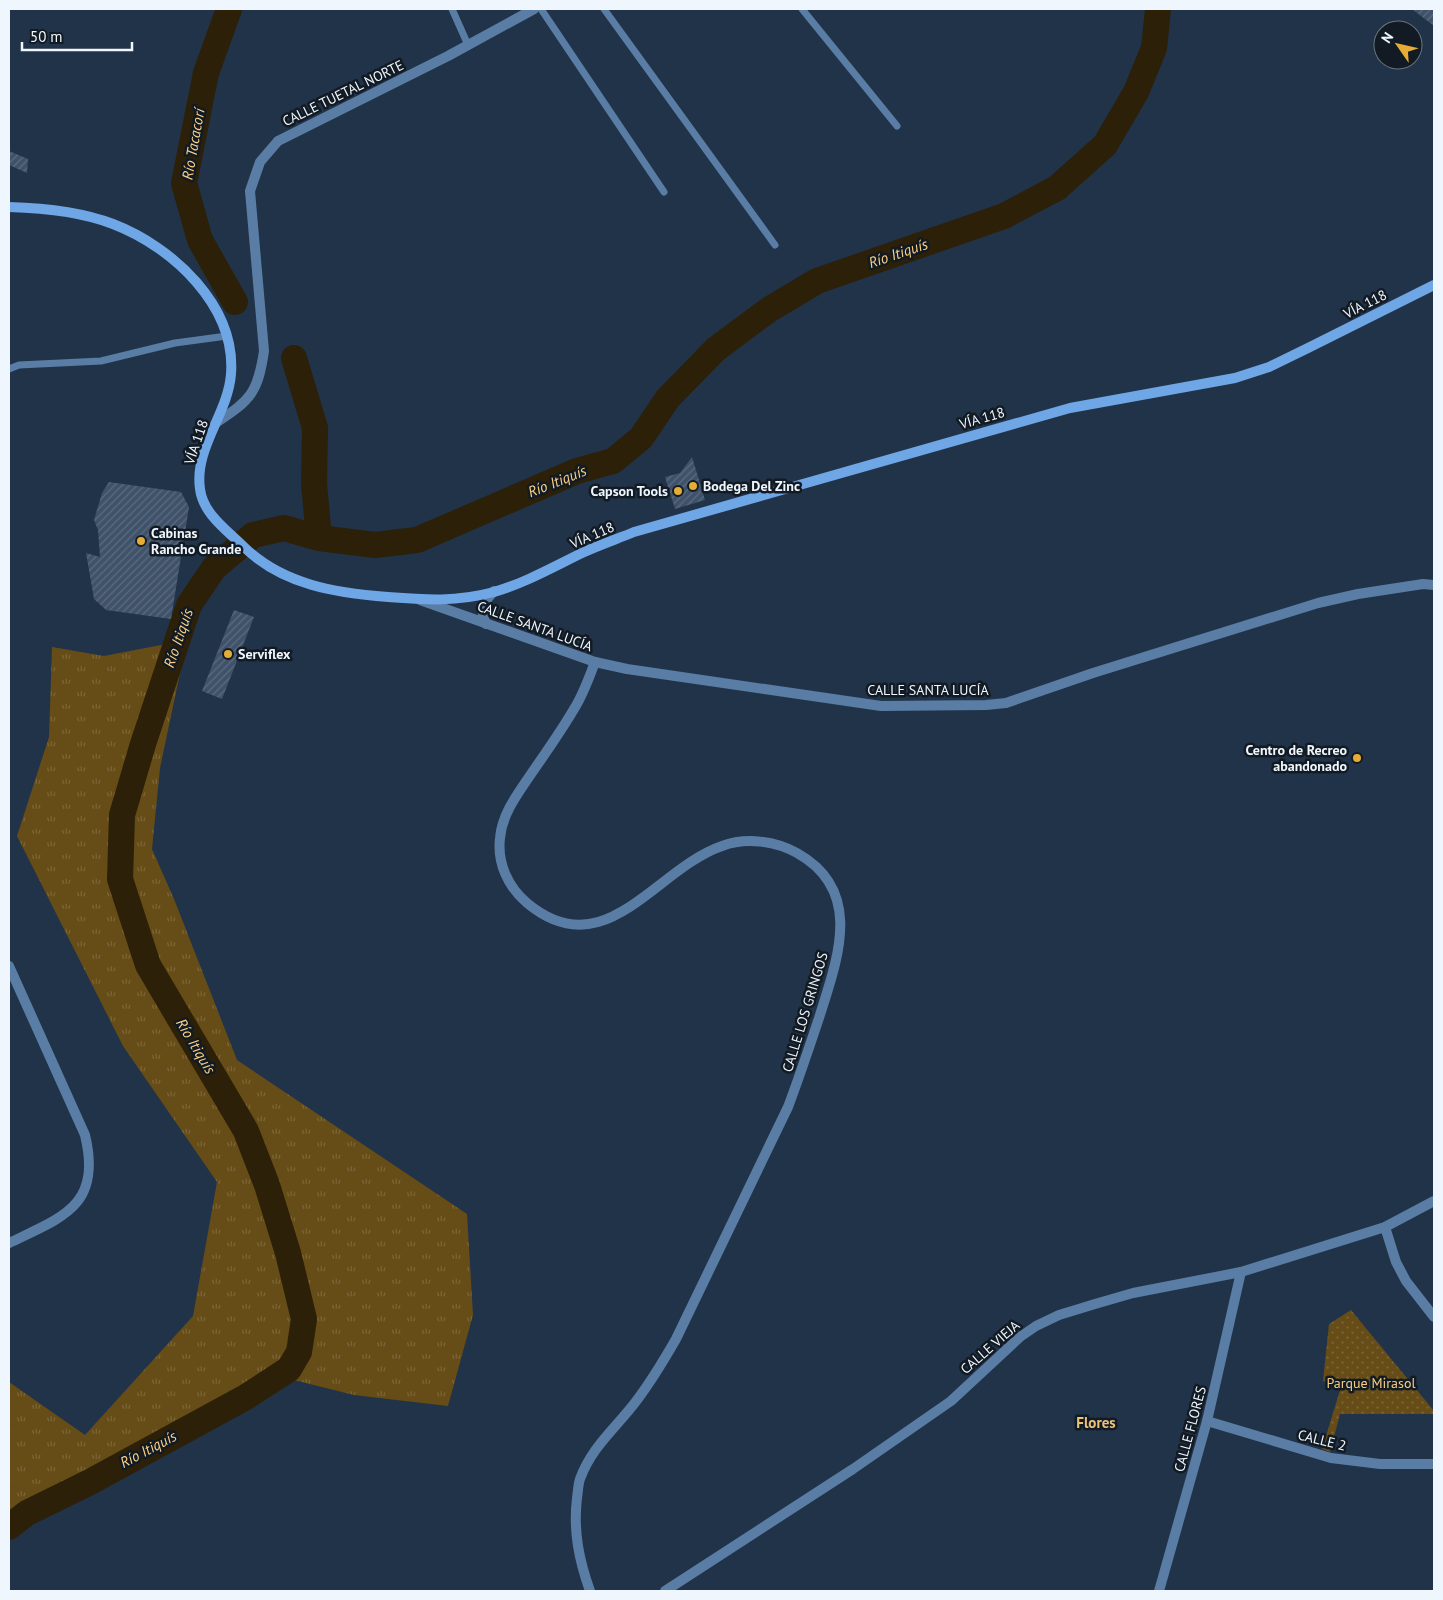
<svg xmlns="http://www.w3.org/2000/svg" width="1443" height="1600" viewBox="0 0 1443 1600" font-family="'PT Sans',sans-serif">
	<defs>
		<pattern id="grass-tufts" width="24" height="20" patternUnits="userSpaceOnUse" patternTransform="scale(1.25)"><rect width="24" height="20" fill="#664c16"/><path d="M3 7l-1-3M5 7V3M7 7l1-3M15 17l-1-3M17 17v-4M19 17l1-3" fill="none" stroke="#7c6639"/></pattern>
		<pattern id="park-dots" width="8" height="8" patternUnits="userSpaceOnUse" patternTransform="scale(1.25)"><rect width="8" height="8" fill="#664c16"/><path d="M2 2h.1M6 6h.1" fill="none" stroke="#7c6639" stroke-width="1.8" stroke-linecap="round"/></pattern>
		<pattern id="building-hatch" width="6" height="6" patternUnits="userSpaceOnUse" patternTransform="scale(1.25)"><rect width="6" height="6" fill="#3f5269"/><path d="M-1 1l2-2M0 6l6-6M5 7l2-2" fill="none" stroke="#5b6c80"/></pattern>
	</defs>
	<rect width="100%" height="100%" fill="#213348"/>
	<path fill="url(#grass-tufts)" d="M187,640L160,768L152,849L174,899L237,1060L467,1214L473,1315L448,1406L354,1395L294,1380L9,1524V1382L85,1435L193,1316L217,1182L123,1046L17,836L49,737L52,647L104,656Z"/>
	<path fill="url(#park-dots)" d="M1351,1310L1434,1411V1414H1340L1330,1452L1322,1449L1341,1387L1323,1381L1329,1324Z"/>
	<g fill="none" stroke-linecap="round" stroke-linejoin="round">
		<g stroke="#2c2009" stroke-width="26">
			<path d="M229,9L206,73L184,183L200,240L235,302"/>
			<path d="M294,358L315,428L314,484L319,538"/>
			<path d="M9,1527L27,1513L90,1482L246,1397L289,1369L299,1352L304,1319L288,1253L267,1185L246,1131L148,965L120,879L122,815L143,744L189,605L214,568L253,535L284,528L319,538L375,545L417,540L577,471L613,461L641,438L668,398L716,349L770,309L817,281L1004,216L1057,188L1105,145L1136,92L1154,48L1158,9"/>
		</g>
	</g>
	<g fill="url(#building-hatch)">
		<path d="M1412,9H1434V26Z"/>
		<path d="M9,151L28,159L27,173L9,165Z"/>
		<path d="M692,457L705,500L675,509L665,477L680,473Z"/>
		<path d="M109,482L181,492L189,507L171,619L106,610L94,599L86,553L100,557L98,530L94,520L102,493Z"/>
		<path d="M234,610L254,617L222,699L202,691Z"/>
	</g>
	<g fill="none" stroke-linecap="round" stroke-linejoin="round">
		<g stroke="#5a7da5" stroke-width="7">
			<path d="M452,9L468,45"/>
			<path d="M541,9L664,192"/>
			<path d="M604,9L775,245"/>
			<path d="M802,9L897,126"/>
			<path d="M9,369L19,365L101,361L175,343L227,336"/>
		</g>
		<g stroke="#5a7da5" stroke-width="10">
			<path d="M420,600L595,662L627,669L881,706L986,705L1006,703L1093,673L1318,603L1358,594L1423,584L1434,585"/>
			<path d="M486,624C479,608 483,604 494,591"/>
			<path d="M9,966L85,1135C102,1206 63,1217 9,1243"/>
			<path d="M1385,1227L1396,1262L1406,1281L1434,1317"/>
			<path d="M1207,1421L1331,1458L1380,1464H1434"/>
			<path d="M590,1591C579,1560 573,1531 577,1498C578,1492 578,1485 580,1479C592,1446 617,1427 637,1400C652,1380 664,1360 676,1339L788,1107C799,1078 809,1048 819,1018C837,960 865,891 797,853C775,841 746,837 722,846C655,869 605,968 527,903C508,887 497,863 500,838C502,815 516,796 529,777C544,755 560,733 574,709C583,695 589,678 595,662"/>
			<path d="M665,1591L853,1469L951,1401L1020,1337L1036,1326L1059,1315L1095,1304L1133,1293L1241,1272L1385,1227L1434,1201"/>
			<path d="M1159,1591L1207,1421L1241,1272"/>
		</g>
		<path stroke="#5a7da5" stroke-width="10" d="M217,422C251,400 258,392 264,351L250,191L260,162L278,141L448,56L534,9"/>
		<path stroke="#6fa6e6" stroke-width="10" d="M9,207C43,208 82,212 113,224C173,247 236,306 231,374C228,414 194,448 200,489C203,514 227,530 244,547C283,585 336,593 388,597C427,600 456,602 494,592C525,583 553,567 582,553C599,545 617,539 634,532L1070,408L1235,378L1269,367L1308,348L1434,285"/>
	</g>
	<g fill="#e6ad36" stroke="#121b24" stroke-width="2">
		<circle cx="693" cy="486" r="5"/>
		<circle cx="678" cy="491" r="5"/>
		<circle cx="141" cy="541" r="5"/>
		<circle cx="228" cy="654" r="5"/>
		<circle cx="1357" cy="758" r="5"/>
	</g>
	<g text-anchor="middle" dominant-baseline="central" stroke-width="5" stroke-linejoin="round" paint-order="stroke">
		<g font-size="14" fill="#eff6fe" stroke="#121b24">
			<text transform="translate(343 93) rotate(-26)">CALLE TUETAL NORTE</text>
			<text transform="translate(1365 304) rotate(-27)">VÍA 118</text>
			<text transform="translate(982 418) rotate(-16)">VÍA 118</text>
			<text transform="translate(196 442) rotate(-71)">VÍA 118</text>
			<text transform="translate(592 535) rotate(-23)">VÍA 118</text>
			<text transform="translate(535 626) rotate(20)">CALLE SANTA LUCÍA</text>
			<text x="928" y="690">CALLE SANTA LUCÍA</text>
			<text transform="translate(805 1012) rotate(-73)">CALLE LOS GRINGOS</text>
			<text transform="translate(990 1347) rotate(-41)">CALLE VIEJA</text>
			<text transform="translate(1190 1429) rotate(-75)">CALLE FLORES</text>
			<text transform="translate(1322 1440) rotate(14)">CALLE 2</text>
		</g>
		<g font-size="14" font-weight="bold" fill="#eff6fe" stroke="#121b24" text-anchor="start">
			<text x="703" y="486">Bodega Del Zinc</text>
			<text x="668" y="491" text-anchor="end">Capson Tools</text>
			<text x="151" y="533">Cabinas<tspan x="151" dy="16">Rancho Grande</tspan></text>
			<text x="238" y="654">Serviflex</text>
			<text x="1347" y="750" text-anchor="end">Centro de Recreo<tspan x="1347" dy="16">abandonado</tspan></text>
		</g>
		<g font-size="14" fill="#f7cd80" stroke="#121b24">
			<text x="1371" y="1383">Parque Mirasol</text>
		</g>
		<g font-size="15" font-style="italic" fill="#fcd185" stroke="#121b24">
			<text transform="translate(193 144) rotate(-80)">Río Tacacorí</text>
			<text transform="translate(898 253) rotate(-19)">Río Itiquís</text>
			<text transform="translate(557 481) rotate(-22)">Río Itiquís</text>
			<text transform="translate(178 638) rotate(-71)">Río Itiquís</text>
			<text transform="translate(196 1046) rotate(59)">Río Itiquís</text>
			<text transform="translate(148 1449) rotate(-28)">Río Itiquís</text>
		</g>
		<g font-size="15" font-weight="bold" fill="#eac27b" stroke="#121b24">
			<text x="1096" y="1422">Flores</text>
		</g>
	</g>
	<rect width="1443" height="1600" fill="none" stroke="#eff6fe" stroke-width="20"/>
	<g transform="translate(1398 45) rotate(304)"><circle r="24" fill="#121b24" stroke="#6a737b"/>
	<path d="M0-4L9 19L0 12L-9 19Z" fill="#e6ad36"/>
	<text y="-8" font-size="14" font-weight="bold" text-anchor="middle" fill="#eff6fe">N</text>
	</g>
	<path d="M22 42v8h110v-8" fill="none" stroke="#eff6fe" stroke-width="2.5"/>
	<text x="30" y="42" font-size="15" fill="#eff6fe" stroke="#121b24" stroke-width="4" paint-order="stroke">50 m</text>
</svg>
